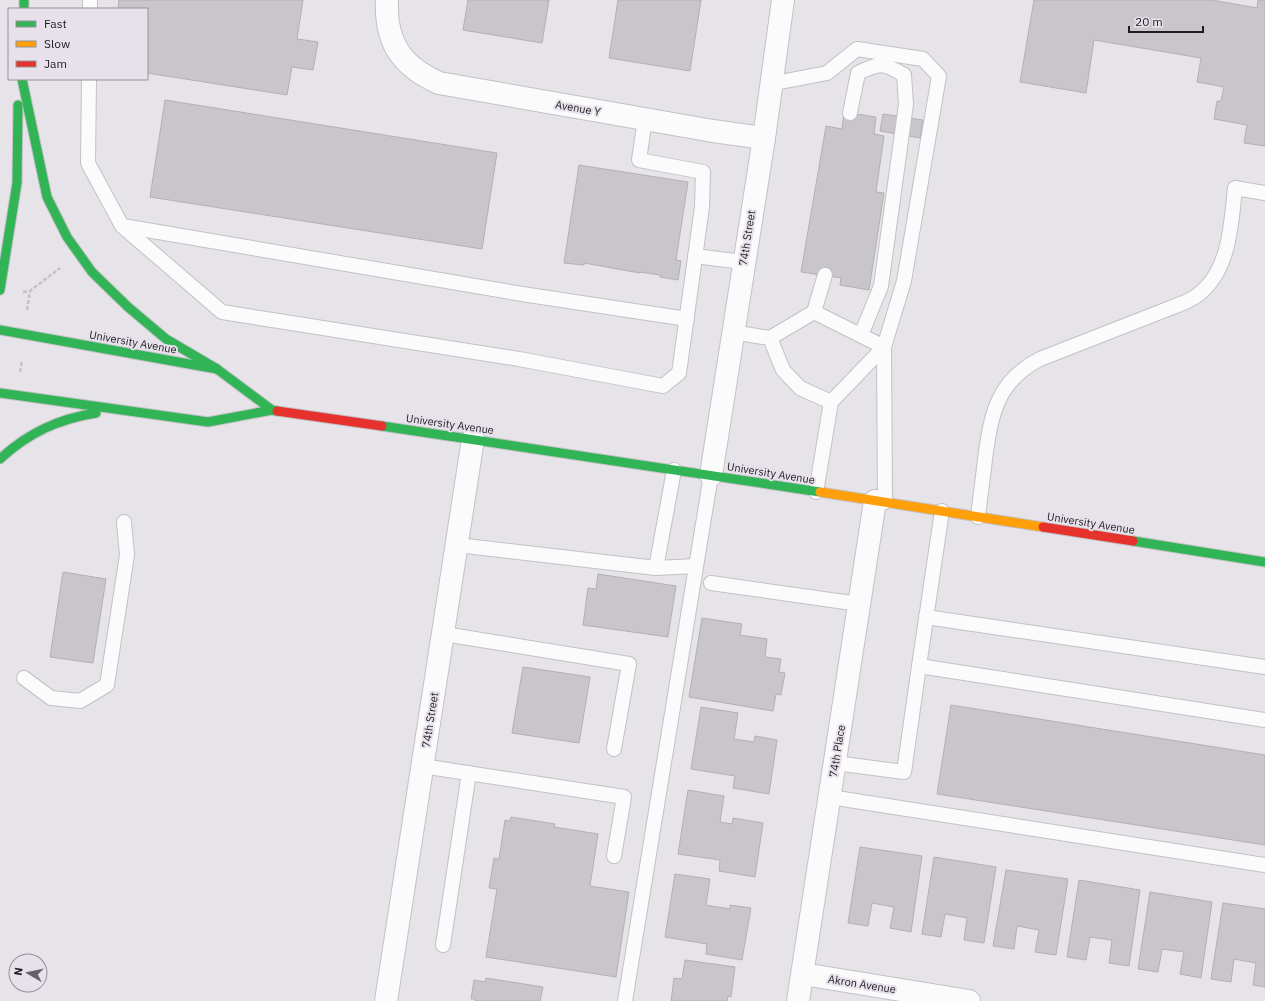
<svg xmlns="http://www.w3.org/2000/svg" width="1265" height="1001" viewBox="0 0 1265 1001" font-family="'IBM Plex Sans',sans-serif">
	<rect width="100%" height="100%" fill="#e6e3e9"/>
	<g fill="#c8c6cb" stroke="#b3b0b5">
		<path d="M119,0H303L297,39L318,42L313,70L292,67L287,95L147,73V9H118Z"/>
		<path d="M468,0H549L542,43L463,30Z"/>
		<path d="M618,0H701L690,71L609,58Z"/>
		<path d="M1034,0H1212L1257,8L1258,0H1265V146L1244,143L1247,125L1214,119L1217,101H1221L1224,87L1197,82L1201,58L1094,40L1086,93L1020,82Z"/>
		<path d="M165,100L497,153L482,249L150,197Z"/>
		<path d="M844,112L876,117L874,134L884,136L876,192L884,193L869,290L840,285L841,278L801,272L826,126L842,129Z"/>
		<path d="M883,114L923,120L920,138L880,131Z"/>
		<path d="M579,165L688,182L676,260L681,261L678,280L660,277V275L640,272V273L584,263V265L564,263Z"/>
		<path d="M63,572L106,579L93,663L50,657Z"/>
		<path d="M598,574L676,586L668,637L583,625L588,588L596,589Z"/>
		<path d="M702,618L742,624L740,635L767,639L765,657L781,659L779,672L785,673L781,695L776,694L773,711L689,697Z"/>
		<path d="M523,667L590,677L579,743L512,733Z"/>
		<path d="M951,705L1265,755V845L937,794Z"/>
		<path d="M701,707L738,713L734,739L754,742L755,736L777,740L769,794L733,788L735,776L691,769Z"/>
		<path d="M688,790L724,796L720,822L732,824L733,818L763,823L755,877L719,871L720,860L678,854Z"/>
		<path d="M511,817L555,824L554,827L598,834L590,886L629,892L616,977L486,957L497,889L489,888L494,858L499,859L505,820L510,821Z"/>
		<path d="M860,847L922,856L911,932L890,928L894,907L872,903L868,926L848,923Z"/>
		<path d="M934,857L996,867L984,943L964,940L967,918L945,914L941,937L922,934Z"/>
		<path d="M1006,870L1068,879L1056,955L1035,952L1039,930L1017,926L1014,949L993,946Z"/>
		<path d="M675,874L710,879L706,905L730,909V905L751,908L742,960L706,954L707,944L665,937Z"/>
		<path d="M1079,880L1140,890L1129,966L1109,963L1112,940L1090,937L1086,960L1067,957Z"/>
		<path d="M1150,892L1212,902L1201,978L1180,974L1184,952L1162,949L1158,972L1138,969Z"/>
		<path d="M1223,903L1265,909V987L1253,985L1256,963L1234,959L1231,982L1211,979Z"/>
		<path d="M685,960L735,967L731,997L728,996L727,1001H671L674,978L682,979Z"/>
		<path d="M486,978L543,987L540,1001H475V999H471L474,980L485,982Z"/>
	</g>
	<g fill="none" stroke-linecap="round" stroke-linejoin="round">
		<defs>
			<g id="lane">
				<path d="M90,9V0"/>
				<path d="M89,79L88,163L122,226L222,312L519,359L663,386L679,373L702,207L703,172L639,160L645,119"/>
				<path d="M770,84L827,73L857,49L923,59L939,76L904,281L884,347L885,502"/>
				<path d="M850,113L858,73C879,63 883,62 904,75L906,104L881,286L861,335"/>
				<path d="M123,226L522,294L687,319"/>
				<path d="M695,256L743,262"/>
				<path d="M814,312L825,275"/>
				<path d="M732,332L770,338L783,370L800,388L831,402"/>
				<path d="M770,338L814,312L884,347L831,402L816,492"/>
				<path d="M978,517C980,498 983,478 985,459C991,414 997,381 1040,359L1178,305C1184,303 1190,300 1195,297C1230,273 1231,225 1235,188L1265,193"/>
				<path d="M457,545L656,568L696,566"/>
				<path d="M656,568L674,470"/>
				<path d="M711,583L859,604"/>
				<path d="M926,617L1265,667"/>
				<path d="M444,634L629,664L614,749"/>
				<path d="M919,666L942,511"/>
				<path d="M24,678L51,698L80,701L107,685L127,555L124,522"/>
				<path d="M835,763L904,772L919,666L1265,720"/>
				<path d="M422,766L624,797L614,856"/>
				<path d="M830,797L1265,865"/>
				<path d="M443,945L469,773"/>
				<path d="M625,1001L711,475"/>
			</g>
			<g id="street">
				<path d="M387,0C385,42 401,66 439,83L713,131L764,138"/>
				<path d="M711,475L764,138L783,0"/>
				<path d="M803,974L969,1001"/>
				<path d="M386,1001L473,439"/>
				<path d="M798,1001L875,501"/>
			</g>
			<g id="fast">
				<path d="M24,0V9"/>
				<path d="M22,79L47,197L67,237L92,272L128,307L166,339L217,369"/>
				<path d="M0,290L17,183L18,105"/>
				<path d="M0,330L217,369L272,410"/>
				<path d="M0,393L208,422L272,410L277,411"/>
				<path d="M382,426L820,492"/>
				<path d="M0,459C28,433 58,419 96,413"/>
				<path d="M1133,541L1265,562"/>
			</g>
			<path id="slow" d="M820,492L1043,527"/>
			<g id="jam">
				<path d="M277,411L382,426"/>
				<path d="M1043,527L1133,541"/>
			</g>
		</defs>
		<use href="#lane" stroke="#c3c1c5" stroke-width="16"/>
		<use href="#street" stroke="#c3c1c5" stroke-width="24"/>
		<use href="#fast" stroke="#c3c1c5" stroke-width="11"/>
		<use href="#slow" stroke="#c3c1c5" stroke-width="11"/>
		<use href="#jam" stroke="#c3c1c5" stroke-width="11"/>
		<g stroke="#c4c2c5" stroke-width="2.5" stroke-dasharray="4 2" stroke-linecap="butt">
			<path d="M23,292L30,291L60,268"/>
			<path d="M27,310L30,291"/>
			<path d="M20,372L22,360"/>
		</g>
		<use href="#lane" stroke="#fbfbfc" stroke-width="14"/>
		<use href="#street" stroke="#fbfbfc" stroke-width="22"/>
		<use href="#fast" stroke="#30b455" stroke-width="9"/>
		<use href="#slow" stroke="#ff9f0a" stroke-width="9"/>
		<use href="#jam" stroke="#e5322d" stroke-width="9"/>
	</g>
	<g text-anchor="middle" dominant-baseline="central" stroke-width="4" stroke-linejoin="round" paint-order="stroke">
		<g font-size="11" fill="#1e1c1f" stroke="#e7e1eb">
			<text transform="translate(578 108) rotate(10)">Avenue Y</text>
			<text transform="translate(747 238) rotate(-81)">74th Street</text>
			<text transform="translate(133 342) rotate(10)">University Avenue</text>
			<text transform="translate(450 424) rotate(8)">University Avenue</text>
			<text transform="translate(771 473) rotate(9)">University Avenue</text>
			<text transform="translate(1091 523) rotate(9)">University Avenue</text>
			<text transform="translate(430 720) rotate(-81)">74th Street</text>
			<text transform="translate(837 751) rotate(-81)">74th Place</text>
			<text transform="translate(862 984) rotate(9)">Akron Avenue</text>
		</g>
	</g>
	<rect x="8" y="8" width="140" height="72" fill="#e7e1eb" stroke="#979299"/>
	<rect x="16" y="21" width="20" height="6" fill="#30b455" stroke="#979299"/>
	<text x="44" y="28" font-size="12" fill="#1e1c1f">Fast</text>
	<rect x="16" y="41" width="20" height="6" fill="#ff9f0a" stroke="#979299"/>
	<text x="44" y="48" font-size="12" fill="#1e1c1f">Slow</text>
	<rect x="16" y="61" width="20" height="6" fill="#e5322d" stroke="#979299"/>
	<text x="44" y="68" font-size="12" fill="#1e1c1f">Jam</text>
	<g transform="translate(28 973) rotate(279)"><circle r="19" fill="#e7e1eb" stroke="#979299"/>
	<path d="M0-3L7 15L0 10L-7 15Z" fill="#646266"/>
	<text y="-6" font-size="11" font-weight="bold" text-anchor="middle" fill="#1e1c1f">N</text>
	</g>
	<path d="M1129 26v6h74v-6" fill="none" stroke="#1e1c1f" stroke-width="2"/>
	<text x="1135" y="26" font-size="12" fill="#1e1c1f" stroke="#e7e1eb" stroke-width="3" paint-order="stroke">20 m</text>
</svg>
